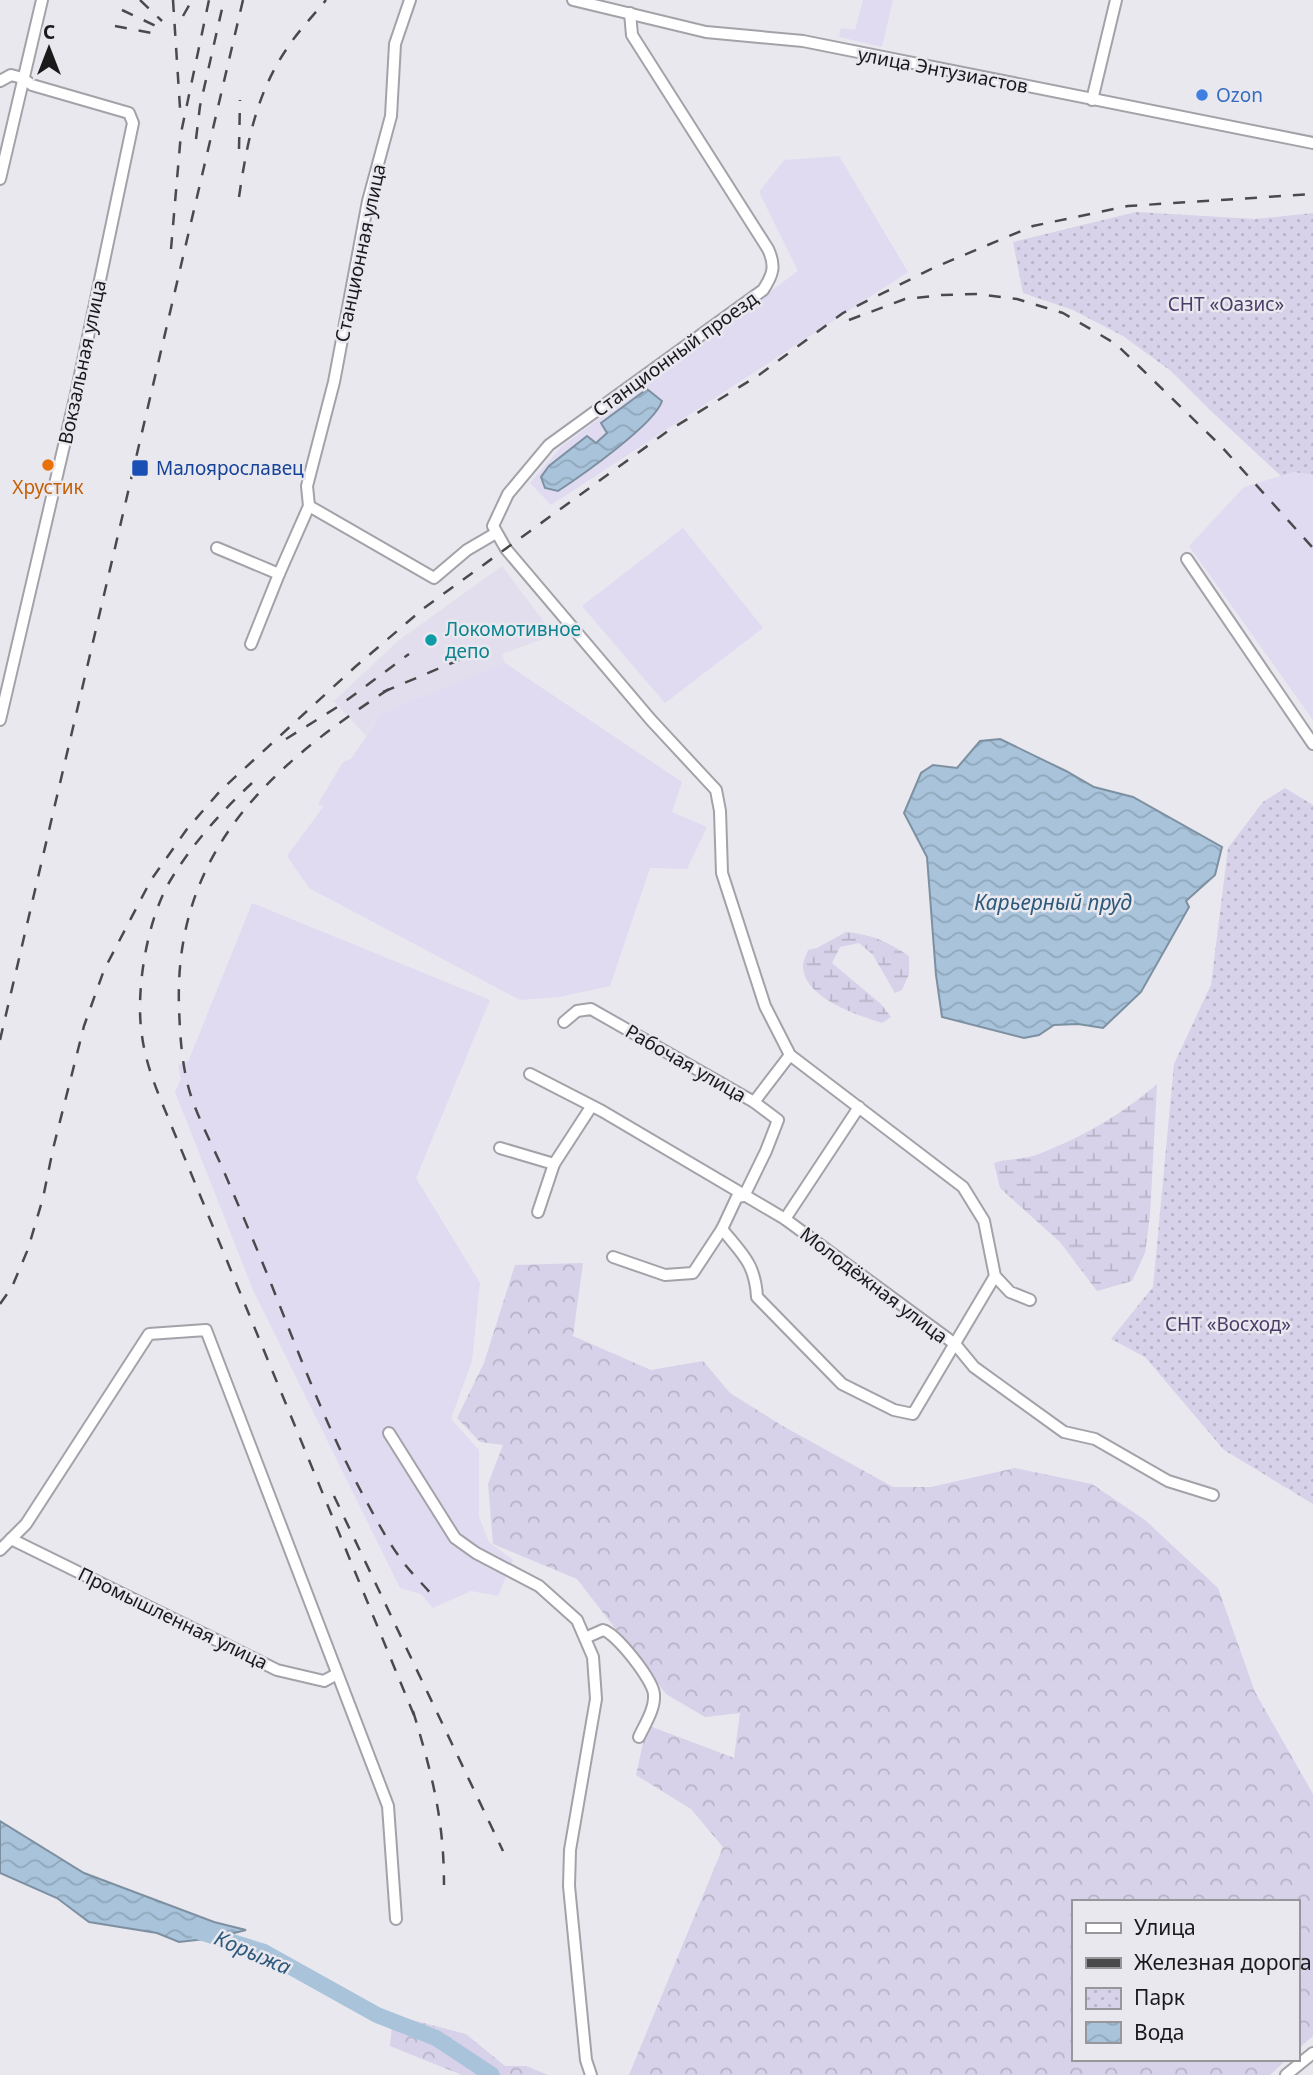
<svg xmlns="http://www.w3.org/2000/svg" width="1313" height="2075" viewBox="0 0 1313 2075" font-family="'Noto Sans',sans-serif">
	<defs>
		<pattern id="forest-crowns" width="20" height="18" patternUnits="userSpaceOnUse" patternTransform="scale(1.75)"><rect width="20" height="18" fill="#d7d1e9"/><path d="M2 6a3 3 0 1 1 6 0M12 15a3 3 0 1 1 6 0" fill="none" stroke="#b8b3c7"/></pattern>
		<pattern id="wetland-marsh" width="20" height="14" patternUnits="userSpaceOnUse" patternTransform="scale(1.75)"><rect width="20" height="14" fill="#d7d1e9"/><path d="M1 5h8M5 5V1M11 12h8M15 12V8" fill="none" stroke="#b8b3c7"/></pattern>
		<pattern id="park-dots" width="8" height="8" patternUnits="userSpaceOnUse" patternTransform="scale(1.75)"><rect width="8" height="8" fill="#d7d1e9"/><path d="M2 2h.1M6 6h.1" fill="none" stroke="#b8b3c7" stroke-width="1.8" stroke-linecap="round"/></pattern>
		<pattern id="water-waves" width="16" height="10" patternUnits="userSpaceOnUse" patternTransform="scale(1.75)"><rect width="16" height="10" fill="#a8c3da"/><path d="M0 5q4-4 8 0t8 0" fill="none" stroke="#90a7ba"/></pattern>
	</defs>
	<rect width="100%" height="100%" fill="#e9e8ef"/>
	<path fill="#e2deed" d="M502,566L554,635L502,654L505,663L382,713L366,736L334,701L398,641Z"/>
	<g fill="#e0dbf1">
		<path d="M863,0H893L882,47L839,37L841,28L855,30Z"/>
		<path d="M839,156L908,272L551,505L530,483L561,447L798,271L759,192L784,160Z"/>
		<path d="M1294,472L1313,475V720L1189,546L1244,487Z"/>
		<path d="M683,528L763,628L665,703L582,606Z"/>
		<path d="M505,663L682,782L672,812L707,827L687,869L650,868L610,986L559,997L520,1000L309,888L287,856L323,807L318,804L343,762L351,759L382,713Z"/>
		<path d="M252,903L490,1000L416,1178L480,1283L472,1361L451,1419L479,1450V1517L489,1542L513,1560L498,1596L471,1591L433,1608L421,1594L400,1588L253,1290L175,1092L181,1079L178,1065L188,1062Z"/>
	</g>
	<g fill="url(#forest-crowns)">
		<path d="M583,1263L573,1336L651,1370L703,1361L730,1393L781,1425L893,1487H931L1015,1468L1092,1484L1145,1520L1218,1588L1255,1692L1313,1794V2036L1297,2050V1902H1073V2059H1287L1270,2075H629L723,1847L691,1809L636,1775L647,1725L734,1758L740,1713L705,1717L666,1694L577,1579L493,1544L488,1484L503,1445L480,1442L457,1418L484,1363L515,1265Z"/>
		<path d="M393,2015L466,2034L505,2066H526L548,2075H462L390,2046Z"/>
	</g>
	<g fill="url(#wetland-marsh)">
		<path d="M846,932C871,934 888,942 909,956V974L902,990L895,993L873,955L859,943L840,947L832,963L881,1004L891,1017L882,1023C858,1015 803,998 803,966C803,961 807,954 808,950L817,948Z"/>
		<path d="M1157,1084L1150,1215L1145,1253L1132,1281L1097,1291L1060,1242L1000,1188L994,1163C1007,1158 1023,1160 1036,1155C1079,1139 1123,1114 1157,1084Z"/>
	</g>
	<g fill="url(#park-dots)">
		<path d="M1136,212L1255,219L1313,213V475L1294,472L1281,476L1210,410L1171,371L1123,336L1073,310L1023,293L1013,242Z"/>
		<path d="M1285,788L1313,805V1504L1224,1450L1145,1357L1111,1339L1153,1287L1174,1064L1211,985L1228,848L1263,802Z"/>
	</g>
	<g fill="url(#water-waves)" stroke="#7d90a1" stroke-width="2">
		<path d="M647,389L662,401C655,424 581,476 558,491L545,488L541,477L549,466L587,436L596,443L607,433L601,423Z"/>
		<path d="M1000,739L1066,771L1094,787L1133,797L1222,847L1215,875L1186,901L1189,907L1141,992L1103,1028L1078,1024L1054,1025L1039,1035L1024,1038L942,1017L936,975L927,857L904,813L921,773L933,765L957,768L980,741Z"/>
		<path d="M0,1821L84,1873L214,1922L246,1930L214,1938L179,1942L157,1933L89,1922L57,1898L0,1873Z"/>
	</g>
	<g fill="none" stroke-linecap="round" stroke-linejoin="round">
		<path stroke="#a8c3da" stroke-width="16" d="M197,1931L264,1952L377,2015L436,2038L492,2075"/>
		<defs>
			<g id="minor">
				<path d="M573,0L706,32L803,41L1313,143"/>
				<path d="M630,13L632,35L768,249C776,266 773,275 763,290L549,445L508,494L493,526L506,549L651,720L716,790L720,811L722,873L765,1006L790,1055L963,1187L984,1221L995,1276L1010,1292L1030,1300"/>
				<path d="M0,81L11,75L22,78L32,85L129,113L133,123L76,394L0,720"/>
				<path d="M1092,100L1116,0"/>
				<path d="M0,179L42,0"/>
				<path d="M309,506L434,578L467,550L496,533"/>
				<path d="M217,548L279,574L309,506L307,486L334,382L368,201L391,116L395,44L410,0"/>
				<path d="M1187,559L1313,744"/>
				<path d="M251,644L279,574"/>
				<path d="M564,1022L577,1011L591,1009L754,1102L778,1120L766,1151L744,1196L737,1197L722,1229L693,1273L665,1275L613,1257"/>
				<path d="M530,1074L602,1111L785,1219L955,1344L974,1367L1064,1432L1095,1439L1168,1481L1213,1495"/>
				<path d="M754,1102L790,1055"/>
				<path d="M500,1148L554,1164"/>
				<path d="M538,1212L554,1164L591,1107"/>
				<path d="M785,1219L859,1107"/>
				<path d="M722,1229C742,1254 755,1263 757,1297L842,1384L894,1410L913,1414L995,1276"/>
				<path d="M389,1433L455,1538L476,1553L539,1586L577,1620L593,1657L596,1699L570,1850L569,1886L586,2060L591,2075"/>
				<path d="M11,1539L277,1670L324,1681L337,1674"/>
				<path d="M0,1550L26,1524L149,1334L206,1330L388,1806L396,1919"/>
				<path d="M585,1638L603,1630C616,1633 654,1681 654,1695C655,1709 645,1724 639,1737"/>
				<path d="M1286,2075L1313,2053"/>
			</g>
		</defs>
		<use href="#minor" stroke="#a4a2a9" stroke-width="14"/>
		<use href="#minor" stroke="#fff" stroke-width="10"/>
		<g stroke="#4a4a4d" stroke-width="2.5" stroke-dasharray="12 12" stroke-linecap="butt">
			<path d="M140,0L162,21"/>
			<path d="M173,0L180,108"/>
			<path d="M122,10L158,27"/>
			<path d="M183,16L192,0"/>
			<path d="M115,26L157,34"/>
			<path d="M196,139L200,106L224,0"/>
			<path d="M239,149L240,100"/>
			<path d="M239,197C247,143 256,93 288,47C299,30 314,15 326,0"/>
			<path d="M171,249L181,133L209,0"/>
			<path d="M849,320L905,299L942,295L978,294L1017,299L1063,313L1116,344L1221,446L1313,548"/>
			<path d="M389,689C269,767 174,852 179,1007C180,1037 182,1068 191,1096C200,1123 214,1148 225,1174C241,1211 257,1249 272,1286C300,1357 327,1428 363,1495C375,1517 386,1539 401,1559C410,1572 422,1583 432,1595"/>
			<path d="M383,692L459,660"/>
			<path d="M286,739L339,706L409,654"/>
			<path d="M252,783C221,812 192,844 170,881C147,920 135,991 142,1036C145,1058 152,1078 160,1098L416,1720"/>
			<path d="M0,1040L243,0"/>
			<path d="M0,1304L12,1287L28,1249L43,1198L53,1149L84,1026L104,970L151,880L187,829L221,790L355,667L424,608L668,431L759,375L843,313L933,268L1033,226L1128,206L1313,194"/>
			<path d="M334,1496L503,1851"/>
			<path d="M413,1711C432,1774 444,1819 444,1885"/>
		</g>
	</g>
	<circle fill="#3f7fe0" stroke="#e9e8ef" stroke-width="2.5" cx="1202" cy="95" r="7"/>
	<circle fill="#e8710a" stroke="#e9e8ef" stroke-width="2.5" cx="48" cy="465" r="7"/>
	<rect fill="#1a4fb4" stroke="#e9e8ef" stroke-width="2.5" x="131" y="459" width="18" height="18" rx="3.5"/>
	<circle fill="#0f9aa8" stroke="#e9e8ef" stroke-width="2.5" cx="431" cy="640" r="7"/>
	<g text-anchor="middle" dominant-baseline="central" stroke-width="5" stroke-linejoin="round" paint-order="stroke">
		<g font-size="19" fill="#1a1a1c" stroke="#e9e8ef">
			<text transform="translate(943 70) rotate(11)">улица Энтузиастов</text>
			<text transform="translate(360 253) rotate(-78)">Станционная улица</text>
			<text transform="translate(675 354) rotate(-36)">Станционный проезд</text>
			<text transform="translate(82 362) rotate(-78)">Вокзальная улица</text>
			<text transform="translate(686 1063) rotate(30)">Рабочая улица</text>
			<text transform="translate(874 1285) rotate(37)">Молодёжная улица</text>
			<text transform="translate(173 1618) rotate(26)">Промышленная улица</text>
		</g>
		<g font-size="19" fill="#366cbe" stroke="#e9e8ef" text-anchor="start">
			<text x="1216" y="95">Ozon</text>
		</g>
		<g font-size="19" fill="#4b3c68" stroke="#e9e8ef">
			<text x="1226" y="304">СНТ «Оазис»</text>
			<text x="1228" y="1324">СНТ «Восход»</text>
		</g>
		<g font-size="19" fill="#164399" stroke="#e9e8ef" text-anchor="start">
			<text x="156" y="468">Малоярославец</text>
		</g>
		<g font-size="19" fill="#c56008" stroke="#e9e8ef">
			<text x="48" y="487">Хрустик</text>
		</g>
		<g font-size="19" fill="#0d838f" stroke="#e9e8ef" text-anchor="start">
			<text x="445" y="629">Локомотивное<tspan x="445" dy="22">депо</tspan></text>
		</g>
		<g font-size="21" font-style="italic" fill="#2e597b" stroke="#e9e8ef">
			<text x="1053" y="902">Карьерный пруд</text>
			<text transform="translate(253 1952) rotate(23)">Корыжа</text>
		</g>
	</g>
	<rect x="1072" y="1900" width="228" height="161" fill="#e9e8ef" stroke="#96969b" stroke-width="2"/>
	<rect x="1086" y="1923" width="35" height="10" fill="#ffffff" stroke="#96969b" stroke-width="2"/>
	<text x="1134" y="1935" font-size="21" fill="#1a1a1c">Улица</text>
	<rect x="1086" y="1958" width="35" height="10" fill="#4a4a4d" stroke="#96969b" stroke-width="2"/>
	<text x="1134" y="1970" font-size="21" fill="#1a1a1c">Железная дорога</text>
	<rect x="1086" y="1988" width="35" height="21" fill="url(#park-dots)" stroke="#96969b" stroke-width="2"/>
	<text x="1134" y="2005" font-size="21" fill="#1a1a1c">Парк</text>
	<rect x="1086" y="2022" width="35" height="21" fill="url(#water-waves)" stroke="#96969b" stroke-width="2"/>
	<text x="1134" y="2040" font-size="21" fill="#1a1a1c">Вода</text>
	<g transform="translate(49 49)" stroke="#e9e8ef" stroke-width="5" paint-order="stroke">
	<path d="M0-5L12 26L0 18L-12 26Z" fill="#1a1a1c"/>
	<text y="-10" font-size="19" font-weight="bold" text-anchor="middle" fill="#1a1a1c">С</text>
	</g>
</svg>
